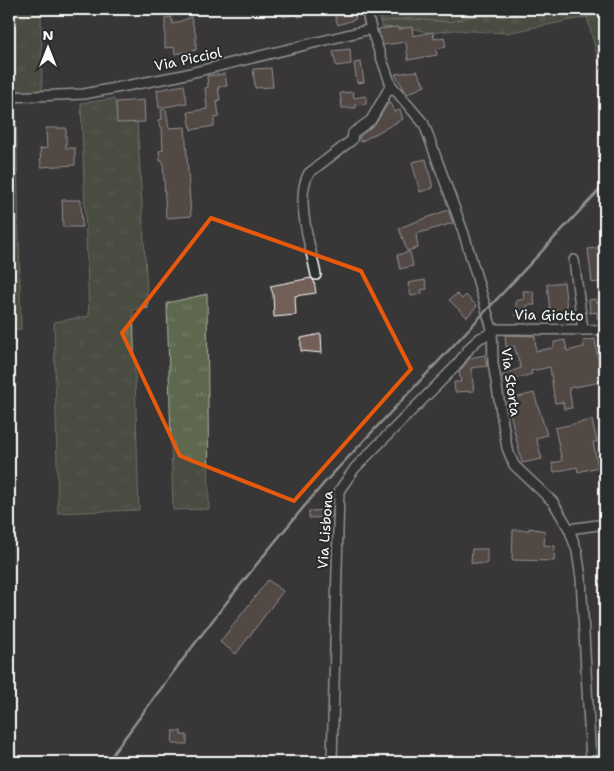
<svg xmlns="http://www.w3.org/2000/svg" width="614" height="771" viewBox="0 0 614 771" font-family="'Shantell Sans',sans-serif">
	<defs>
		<pattern id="grass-tufts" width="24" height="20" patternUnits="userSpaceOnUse" patternTransform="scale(1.25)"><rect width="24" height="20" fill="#5d674f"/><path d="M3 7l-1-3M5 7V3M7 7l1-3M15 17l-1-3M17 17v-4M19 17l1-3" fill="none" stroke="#757e69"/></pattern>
		<pattern id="forest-firs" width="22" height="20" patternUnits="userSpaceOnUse" patternTransform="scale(1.25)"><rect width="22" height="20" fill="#5d674f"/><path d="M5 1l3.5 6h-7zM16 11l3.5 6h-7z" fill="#757e69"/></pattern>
	</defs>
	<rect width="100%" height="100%" fill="#383737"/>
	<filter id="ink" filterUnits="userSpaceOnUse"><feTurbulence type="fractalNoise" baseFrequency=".02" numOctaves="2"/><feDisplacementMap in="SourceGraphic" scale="10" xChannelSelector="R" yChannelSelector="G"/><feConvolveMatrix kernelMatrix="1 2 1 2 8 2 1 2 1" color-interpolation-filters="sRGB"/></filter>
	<g filter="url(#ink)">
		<g fill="url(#grass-tufts)" stroke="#aeb3a7">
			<path d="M9,9H41L42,92L9,91Z"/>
			<path d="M376,9H533L507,16H472L450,22L409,19L380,22Z"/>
			<path d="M596,9H605V86L587,17L598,15Z"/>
			<path d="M114,99L121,120L137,119L148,308L133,310L139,510L58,513L54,322L89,316L81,103Z"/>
			<path d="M9,105H16L21,329L9,331Z"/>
			<path d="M207,294L209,509L173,510L167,303Z"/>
		</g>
		<path fill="url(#forest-firs)" stroke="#aeb3a7" d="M533,9H596L598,15L506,33L455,30L430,33L415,29L382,27L380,22L409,19L450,22L472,16H507Z"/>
		<g fill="#715f59" stroke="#fff">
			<path d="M281,9H321V12L298,17L297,14L283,17Z"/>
			<path d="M340,9H353L356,19L338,25L333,11Z"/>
			<path d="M171,17L173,24L191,17L196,36V50L175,54L174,47L165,48V18Z"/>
			<path d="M398,27L399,29L412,27L413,36L433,32L434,39L444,37L446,47L436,49L437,55L408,60L406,42L383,45L378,29Z"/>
			<path d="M350,49L351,64L336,66L333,51Z"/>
			<path d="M361,62L364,82L357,83L354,63Z"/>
			<path d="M271,68L273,87L255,88L253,69Z"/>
			<path d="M417,71L425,86L407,94L395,74Z"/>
			<path d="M225,74L227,86L218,87L220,100H217L219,117L214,118V126L191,130L188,112L207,109V107L205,88L208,87L207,76Z"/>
			<path d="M184,85L187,103L159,108L157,90Z"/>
			<path d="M353,92L354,98L366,96V104L355,105L356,108H342L340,93Z"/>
			<path d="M144,100L145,122L117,123L116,102Z"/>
			<path d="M388,103L391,104L394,112L400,110L403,119L360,142L359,137L376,123Z"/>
			<path d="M166,109L169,128L185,127L191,216L166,218L163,161H160L159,151L163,150L162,127L160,128L158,120L162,119L161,110Z"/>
			<path d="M46,128H66V148H75V165L41,167L40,149L47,148Z"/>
			<path d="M426,159L433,188L420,192L412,162Z"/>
			<path d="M62,200H81L82,227H63Z"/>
			<path d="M448,210L453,223L416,234L418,248L407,251L399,228Z"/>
			<path d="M602,247L605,281L592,283L588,249Z"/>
			<path d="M410,252L413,266L400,269L397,255Z"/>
			<path d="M311,278L314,281L316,293L295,296L296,315L274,317L273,294L270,286Z"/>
			<path d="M425,280L427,289L421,290L422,294L411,296L408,283Z"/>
			<path d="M564,282L568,318L551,320L547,284Z"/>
			<path d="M523,291H533L535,305H527V315L516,316V301L524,299Z"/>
			<path d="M457,294L462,299L466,295L477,306L467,317L449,300Z"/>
			<path d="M596,299V302H605V317L597,318V312L590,313L589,300Z"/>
			<path d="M321,334L322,353L301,351V338Z"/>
			<path d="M505,335L535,336L536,351L552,348L554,346V342L565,340L567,351L584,347L583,341L595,339L601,382L569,388L572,408L564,409L563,402L555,403L550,367L531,371L532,374L504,382L502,375L521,368L514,346L506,347Z"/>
			<path d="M485,355L487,366L471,368L474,391L455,392L454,382H461L459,372L470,358Z"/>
			<path d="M534,393L547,435L536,438L542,459L522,463L507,400Z"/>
			<path d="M592,420L597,442H593L598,467L578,472L577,467L554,472L552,463L562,461L555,428Z"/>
			<path d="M331,510L332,517L309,518V511Z"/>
			<path d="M529,528L545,531L544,545L555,546L554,561L512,560L513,530H529Z"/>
			<path d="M472,549H487V564L471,563Z"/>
			<path d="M268,580L283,591L236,654L220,642Z"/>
			<path d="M173,731H181V735H187V744H172Z"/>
		</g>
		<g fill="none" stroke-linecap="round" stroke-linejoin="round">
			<defs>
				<g id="minor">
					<path d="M366,9L371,29L391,85L424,124L464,234L492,329L493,363L507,448L514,465L553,502L569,529L577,551L581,578L591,762"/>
					<path d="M9,97L84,94L178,76L371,29"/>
					<path d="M574,260L583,330"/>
					<path d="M316,275C311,248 294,197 309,173L352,140L353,133L371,120L391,85"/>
					<path d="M492,329L605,330"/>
					<path d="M569,529L605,524"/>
					<path d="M332,762L339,491L355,468L455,367L471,346L480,338L492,333"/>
				</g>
			</defs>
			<use href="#minor" stroke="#fff" stroke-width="12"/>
			<use href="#minor" stroke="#2a2d2e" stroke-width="9"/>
			<path stroke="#fff" stroke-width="2.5" d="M107,762C177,666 248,571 326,481L605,184"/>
		</g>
	</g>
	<path d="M0 0H614V771H0ZM211,218L361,271L411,369L294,501L180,456L122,333Z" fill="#383737" fill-opacity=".55" fill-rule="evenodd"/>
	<path fill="none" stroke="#e8590c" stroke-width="4" stroke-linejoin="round" d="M211,218L361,271L411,369L294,501L180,456L122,333Z"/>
	<g text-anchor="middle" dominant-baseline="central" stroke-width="4.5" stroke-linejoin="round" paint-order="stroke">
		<g font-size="14" fill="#fff" stroke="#2a2d2e">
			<text transform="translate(188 59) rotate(-12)">Via Picciol</text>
			<text transform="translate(549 315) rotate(1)">Via Giotto</text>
			<text transform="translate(511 382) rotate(82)">Via Storta</text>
			<text transform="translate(325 530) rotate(-86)">Via Lisbona</text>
		</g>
	</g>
	<rect width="614" height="771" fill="none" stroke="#2a2d2e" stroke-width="30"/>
	<rect x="15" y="15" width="584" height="741" fill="none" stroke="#fff" stroke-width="2" filter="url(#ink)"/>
	<g transform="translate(48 48)" stroke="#2a2d2e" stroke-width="4" paint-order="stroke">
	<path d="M0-4L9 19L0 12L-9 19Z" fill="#ffffff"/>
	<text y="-8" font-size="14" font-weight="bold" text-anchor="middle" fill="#ffffff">N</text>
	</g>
</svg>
